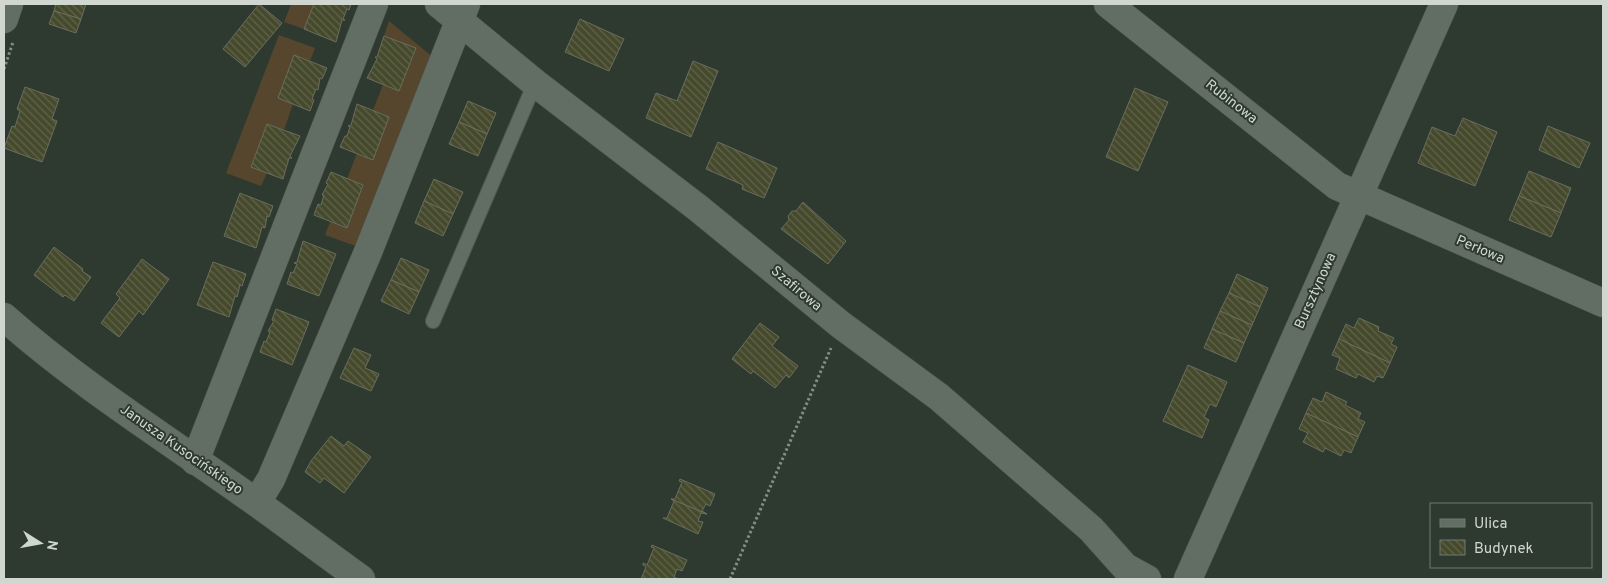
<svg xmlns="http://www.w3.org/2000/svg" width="1607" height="583" viewBox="0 0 1607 583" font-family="Overpass,sans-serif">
	<defs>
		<pattern id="building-back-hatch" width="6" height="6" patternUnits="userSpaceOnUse" patternTransform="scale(1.25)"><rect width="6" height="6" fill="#464a2c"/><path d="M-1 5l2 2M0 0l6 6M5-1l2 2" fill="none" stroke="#60634a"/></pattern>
	</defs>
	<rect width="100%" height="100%" fill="#2e3a30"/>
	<g fill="#55462d">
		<path d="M291,4H314L304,29L284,22Z"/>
		<path d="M389,21L434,58L361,248L325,235L330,222L347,228L363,185L347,179L357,153L373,159L389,117L373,110L383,85L399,91L416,49L384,36Z"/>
		<path d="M279,35L315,48L310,61L294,55L278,98L293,104L284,130L267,124L251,166L267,173L261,186L226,173Z"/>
	</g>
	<g fill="url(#building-back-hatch)" stroke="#6b6d5e">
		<path d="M56,4H86L81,19L54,11Z"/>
		<path d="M259,4L282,23L245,67L223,49Z"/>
		<path d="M314,4H351L349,10L347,9L343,19L345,20H342L336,42L304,29Z"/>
		<path d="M54,11L81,19L76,33L49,24Z"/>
		<path d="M580,19L624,39L609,71L565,52Z"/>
		<path d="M384,36L416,48L399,91L367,78L377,59L375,57H377Z"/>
		<path d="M294,55L327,68L322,79L320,78L318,90L316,89L312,99L314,100L310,111L278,98Z"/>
		<path d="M693,61L718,71L691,137L646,118L656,93L677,101Z"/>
		<path d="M25,87L59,99L52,119L57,121L42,162L4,148L12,126L15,127L20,111L17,109Z"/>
		<path d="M1135,88L1168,102L1138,171L1106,157Z"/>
		<path d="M468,101L496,113L487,134L459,122Z"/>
		<path d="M357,104L389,117L373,160L340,147L345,136H347L350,127L348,126L351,125Z"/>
		<path d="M1463,118L1497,132L1475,186L1418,163L1432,127L1455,136Z"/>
		<path d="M459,122L487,134L478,156L449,144Z"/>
		<path d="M267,124L300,136L290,156L292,158H289L283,179L251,167Z"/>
		<path d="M1548,126L1590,143L1579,168L1539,150Z"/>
		<path d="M718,142L777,168L764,198L742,189L743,185L706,169Z"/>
		<path d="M1529,171L1571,188L1561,213L1519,196Z"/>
		<path d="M331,172L363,185L347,228L314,215L318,204L321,205L324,195H322L328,184L326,183Z"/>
		<path d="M434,179L463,192L453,214L424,201Z"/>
		<path d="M240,193L273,206L269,217L267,216L265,228L262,227L256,248L224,236Z"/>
		<path d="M1519,196L1561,213L1551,237L1509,220Z"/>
		<path d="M424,201L453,214L443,236L415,223Z"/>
		<path d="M803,202L846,241L828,264L781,229L789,220L788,216L792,211H796Z"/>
		<path d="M303,241L336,254L319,296L287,284L291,272L293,273L297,264L294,263L297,262Z"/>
		<path d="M54,247L83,269L82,271L91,277L74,301L65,295L63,297L34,275Z"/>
		<path d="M401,258L429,270L419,292L391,280Z"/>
		<path d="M142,259L169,279L143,315L139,311L119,337L101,323L120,298L116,294Z"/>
		<path d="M213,262L246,274L242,286L240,285L237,297L235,296L229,317L197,305Z"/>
		<path d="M1237,274L1268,288L1260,307L1229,293Z"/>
		<path d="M391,280L419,292L409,314L381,301Z"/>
		<path d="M1229,293L1260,307L1252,325L1220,311Z"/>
		<path d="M276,309L309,322L292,365L260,352L264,341L266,342L270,332L268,331L274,321L272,320Z"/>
		<path d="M1220,311L1252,325L1244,343L1212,329Z"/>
		<path d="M1359,318L1379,327L1378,331L1394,338L1391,344L1397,347L1390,363L1339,339L1346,324L1354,328Z"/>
		<path d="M760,323L779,337L772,346L798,366L789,378L786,375L775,388L753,371L751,374L732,359Z"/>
		<path d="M1212,329L1244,343L1236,362L1204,348Z"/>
		<path d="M1339,339L1390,363L1383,378L1377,376L1374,382L1358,374L1356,378L1336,369L1340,358L1332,355Z"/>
		<path d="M354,348L371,355L365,368L379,374L371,391L340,378Z"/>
		<path d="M1188,365L1227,382L1216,407L1210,404L1204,417L1209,420L1202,438L1163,421Z"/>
		<path d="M1326,392L1347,402L1345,405L1361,413L1358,419L1365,422L1358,437L1306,413L1313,398L1322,402Z"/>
		<path d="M1306,413L1358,437L1351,453L1344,450L1341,456L1325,448L1323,452L1303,442L1308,433L1299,429Z"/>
		<path d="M331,436L344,446L348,441L371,457L344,493L324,478L320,483L305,472L311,461Z"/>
		<path d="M680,479L715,494L710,506L706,504L702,511L707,514L671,499H675L682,482L679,481Z"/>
		<path d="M671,499L707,514L701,513L698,521L703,522L698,534L663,518H667L674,501Z"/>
		<path d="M652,545L687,560L682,571L677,569L674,577L678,579H641L646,567L643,565V563L647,565L654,548L651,547Z"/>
	</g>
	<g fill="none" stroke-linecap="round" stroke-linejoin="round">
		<defs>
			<path id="service" d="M433,321L535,83"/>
			<g id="minor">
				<path d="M439,4L535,83L698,208L841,325L939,397L1091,529L1125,567L1147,579"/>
				<path d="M1108,4L1337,186L1603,303"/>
				<path d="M4,19L9,4"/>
				<path d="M4,317C83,387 172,442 257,503C292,528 326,554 361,579"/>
				<path d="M195,461L374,4"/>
				<path d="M257,502L271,479L368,252L466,4"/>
				<path d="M1188,579L1444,4"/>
			</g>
		</defs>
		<use href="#service" stroke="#4e5850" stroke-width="16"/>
		<use href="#minor" stroke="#4e5850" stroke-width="29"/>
		<g stroke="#848d85" stroke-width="3" stroke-dasharray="2.5 2.5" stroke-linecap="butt">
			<path d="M4,69L13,42"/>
			<path d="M730,579L831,348"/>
		</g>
		<use href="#service" stroke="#626e63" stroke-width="14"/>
		<use href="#minor" stroke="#626e63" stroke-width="28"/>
	</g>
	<g text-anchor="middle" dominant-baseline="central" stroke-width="4" stroke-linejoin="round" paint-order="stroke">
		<g font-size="14" fill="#d0d7d1" stroke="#2e3a30">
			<text transform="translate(1231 102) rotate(38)">Rubinowa</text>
			<text transform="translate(1480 250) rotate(23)">Perłowa</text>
			<text transform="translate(796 289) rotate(40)">Szafirowa</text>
			<text transform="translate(1316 291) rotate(-66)">Bursztynowa</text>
			<text transform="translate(181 450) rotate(35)">Janusza Kusocińskiego</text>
		</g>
	</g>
	<rect width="1607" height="583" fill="none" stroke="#d0d7d1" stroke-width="10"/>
	<rect x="1430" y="503" width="162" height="65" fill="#2e3a30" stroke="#6f7970"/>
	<rect x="1440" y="519" width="25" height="8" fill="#626e63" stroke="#6f7970"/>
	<text x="1474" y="528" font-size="15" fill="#d0d7d1">Ulica</text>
	<rect x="1440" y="540" width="25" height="15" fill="url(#building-back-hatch)" stroke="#6f7970"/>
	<text x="1474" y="553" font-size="15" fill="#d0d7d1">Budynek</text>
	<g transform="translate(40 543) rotate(101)" stroke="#2e3a30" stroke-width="4" paint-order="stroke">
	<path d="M0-4L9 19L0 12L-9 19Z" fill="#d0d7d1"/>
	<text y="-8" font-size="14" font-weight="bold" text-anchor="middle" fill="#d0d7d1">N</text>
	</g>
</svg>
